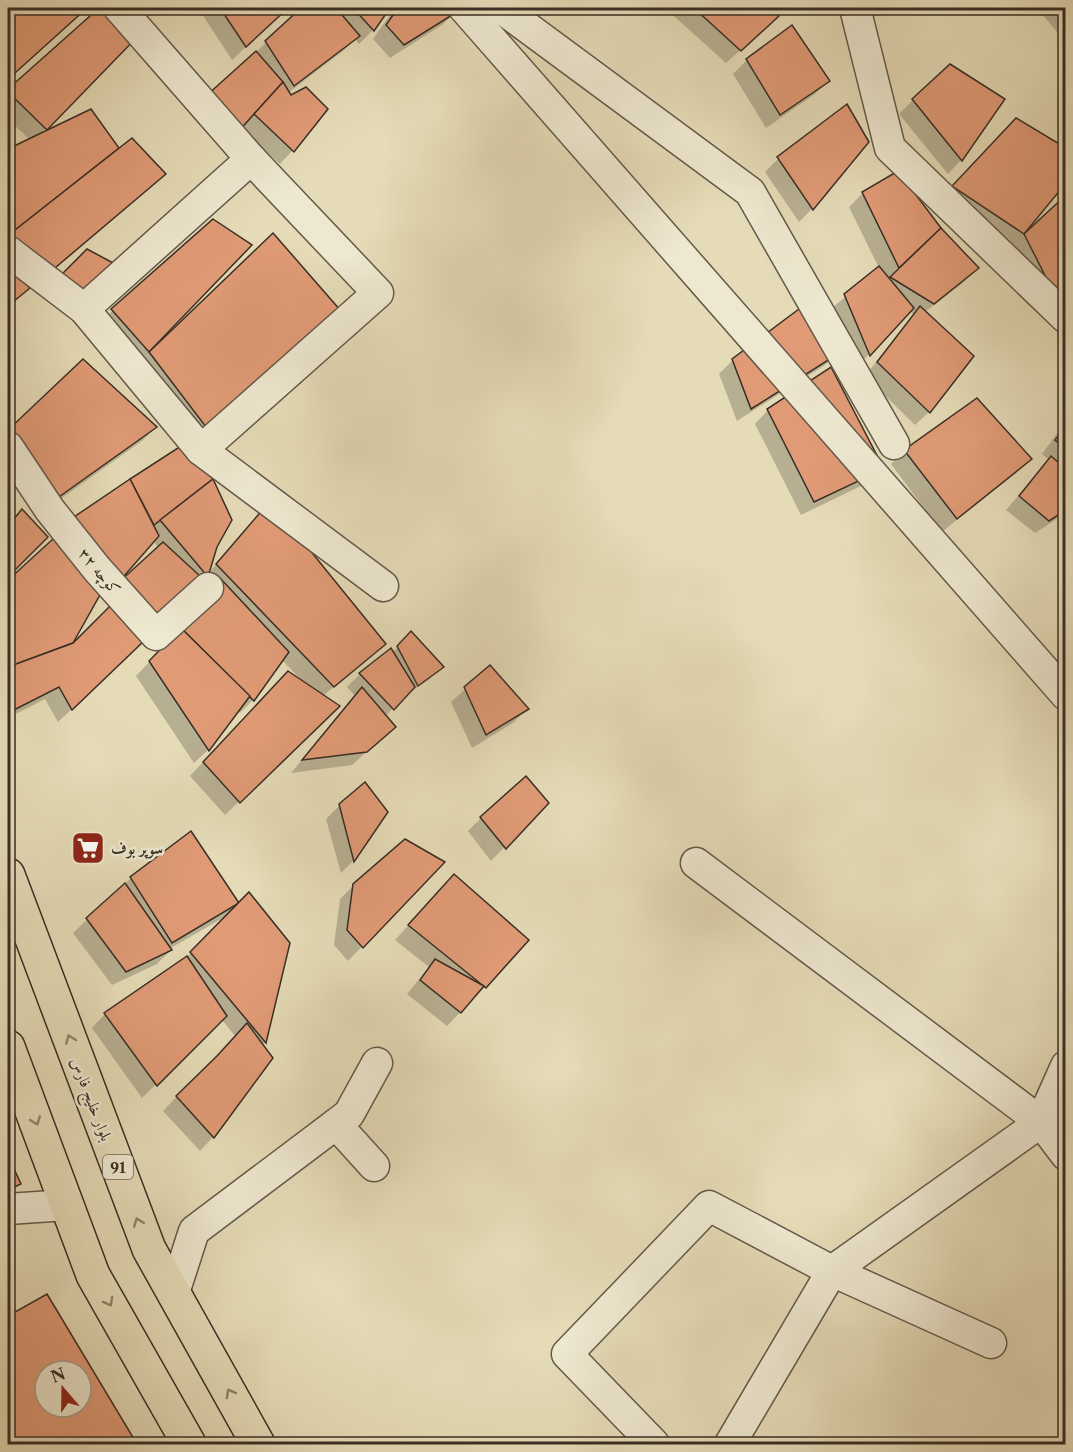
<svg xmlns="http://www.w3.org/2000/svg" width="1073" height="1452" viewBox="0 0 1073 1452" font-family="'Libre Caslon Text',Amiri,serif">
	<rect width="100%" height="100%" fill="#e5dbb7"/>
	<filter id="stains"><feTurbulence type="fractalNoise" baseFrequency=".00333" numOctaves="4"/><feColorMatrix values="0 0 0 0 .2 0 0 0 0 .09 0 0 0 0 .02 0 0 0 .5 -.17"/></filter>
	<radialGradient id="worn" r=".72"><stop offset=".6" stop-color="#630" stop-opacity="0"/><stop offset="1" stop-color="#630" stop-opacity=".3"/></radialGradient>
	<g fill="#0003" fill-rule="evenodd">
		<path d="M9,8H85L8,79V10Z"/>
		<path d="M101,8H117L139,33L40,134L91,111L119,150L150,187L34,286L8,258V143L14,148L30,140L8,119V91Z"/>
		<path d="M198,8H287L232,60Z"/>
		<path d="M303,8H388L373,30L359,44L355,39L344,50L288,93L293,150L280,164L240,128L252,56Z"/>
		<path d="M395,8H451L455,12L442,25L390,58L373,39Z"/>
		<path d="M665,8H787L726,63Z"/>
		<path d="M939,8H955L944,17Z"/>
		<path d="M1037,8H1066V27L1058,33Z"/>
		<path d="M792,27L828,81L815,94L766,128L733,74L747,60Z"/>
		<path d="M913,100H1003L961,160L948,174L899,114Z"/>
		<path d="M1002,133L1066,181L1023,234L1025,236L1066,197L1044,313L940,200Z"/>
		<path d="M867,142L812,209L799,222L765,172L778,159Z"/>
		<path d="M897,173L940,229L977,268L964,282L925,312L929,412L915,425L865,376L914,314L909,311L856,368L831,309L879,268L849,207L863,193Z"/>
		<path d="M213,221L162,338L164,340L339,311L192,439L98,324Z"/>
		<path d="M8,269L28,288L8,307Z"/>
		<path d="M839,351L825,365L737,421L719,374L733,360Z"/>
		<path d="M83,361L155,428L142,441L42,512L8,473V432Z"/>
		<path d="M768,410L869,482L801,515L755,424Z"/>
		<path d="M1066,421V513L1035,533L1006,510L1049,460L1042,454Z"/>
		<path d="M181,448L215,546L206,576L270,503L384,644L323,696L338,706L225,815L190,776L274,687L303,682L282,660L253,700L240,713L237,710L208,750L194,763L136,676L196,613L204,579L130,654L58,722L45,699L8,718V582L53,541L86,578L69,523ZM153,541L159,548L119,584L117,582ZM100,591L112,606L69,648Z"/>
		<path d="M905,451L1030,459L1016,472L942,532L891,464Z"/>
		<path d="M22,511L46,537L8,575V526Z"/>
		<path d="M411,633L442,666L428,680L403,697L385,717L394,727L352,765L291,773L355,696L347,687L360,674L392,653Z"/>
		<path d="M490,667L527,709L513,723L472,748L451,702Z"/>
		<path d="M547,803L491,861L468,831L481,818Z"/>
		<path d="M340,805L386,812L353,861L341,873L326,819Z"/>
		<path d="M442,863L348,961L334,945L340,899L354,885Z"/>
		<path d="M131,878L238,905L288,944L265,1042L262,1046L271,1058L213,1137L200,1151L163,1111L235,1036L222,1020L142,1098L92,1028L105,1014L186,958L230,914L169,949L171,950L157,964L112,985L73,933Z"/>
		<path d="M440,890L485,987L447,1026L407,994L429,967L395,940Z"/>
		<path d="M8,1159L19,1183L8,1194Z"/>
		<path d="M47,1296L135,1444H8V1317ZM45,1371H81V1407H45Z"/>
	</g>
	<g fill="#e09a76" stroke="#382e25" stroke-width="1.5" fill-rule="evenodd">
		<path d="M9,8H87L15,73L8,65V9Z"/>
		<path d="M99,8H119L141,33L47,130L8,92V89Z"/>
		<path d="M220,8H288L246,47Z"/>
		<path d="M301,8H336L360,36L294,86L265,41Z"/>
		<path d="M353,8H390L374,31Z"/>
		<path d="M398,8H453L457,12L404,45L386,25Z"/>
		<path d="M694,8H771L779,16L741,51Z"/>
		<path d="M792,25L830,81L780,115L746,59Z"/>
		<path d="M256,51L283,82L237,133L206,96Z"/>
		<path d="M950,64L1005,99L962,161L912,99Z"/>
		<path d="M283,82L291,95L306,87L328,109L294,152L254,114Z"/>
		<path d="M847,104L869,142L813,210L777,157Z"/>
		<path d="M91,109L119,148L10,234L8,231V141L14,146Z"/>
		<path d="M1016,118L1066,148V183L1024,234L952,186Z"/>
		<path d="M132,138L166,174L49,273L10,234Z"/>
		<path d="M898,171L941,228L899,268L862,192Z"/>
		<path d="M1066,195V293L1058,301L1024,234Z"/>
		<path d="M213,219L252,245L149,352L111,309Z"/>
		<path d="M941,228L979,268L934,304L890,277Z"/>
		<path d="M273,233L341,311L206,427L149,352Z"/>
		<path d="M87,249L115,264L89,293L60,276Z"/>
		<path d="M879,266L914,308L870,356L844,294Z"/>
		<path d="M8,267L30,288L8,306Z"/>
		<path d="M811,300L841,352L751,409L732,359Z"/>
		<path d="M920,306L974,356L930,413L877,362Z"/>
		<path d="M83,359L157,427L56,499L8,444V430Z"/>
		<path d="M831,367L884,469L814,502L767,409Z"/>
		<path d="M977,398L1032,459L957,519L904,450Z"/>
		<path d="M1066,425V449L1055,440Z"/>
		<path d="M181,446L213,479L154,525L130,479Z"/>
		<path d="M1051,456L1066,469V510L1049,521L1019,496Z"/>
		<path d="M130,479L159,536L118,583L68,521Z"/>
		<path d="M213,479L232,520L217,547L208,577L160,520Z"/>
		<path d="M270,501L386,644L334,687L216,564Z"/>
		<path d="M22,509L48,537L8,577V526Z"/>
		<path d="M53,539L101,593L73,643L8,667V580Z"/>
		<path d="M163,542L201,577L149,627L118,583Z"/>
		<path d="M220,578L289,652L254,701L181,628L209,597Z"/>
		<path d="M113,603L145,640L72,710L59,687L8,713V667L73,643Z"/>
		<path d="M181,628L250,696L209,751L149,661Z"/>
		<path d="M411,631L444,667L418,686L397,646Z"/>
		<path d="M391,648L415,687L394,710L359,673Z"/>
		<path d="M490,665L529,709L486,735L464,687Z"/>
		<path d="M288,671L340,706L240,803L203,762Z"/>
		<path d="M362,687L396,727L367,752L302,760Z"/>
		<path d="M526,776L549,803L506,849L480,817Z"/>
		<path d="M365,782L388,812L354,862L339,804Z"/>
		<path d="M191,831L239,903L172,943L130,877Z"/>
		<path d="M405,839L445,862L363,948L347,930L353,884Z"/>
		<path d="M454,874L529,940L486,988L408,925Z"/>
		<path d="M125,883L172,950L126,972L86,918Z"/>
		<path d="M249,892L290,943L266,1043L190,952Z"/>
		<path d="M187,956L227,1016L157,1086L104,1013Z"/>
		<path d="M435,959L484,986L461,1013L420,980Z"/>
		<path d="M247,1023L273,1058L214,1138L176,1096L217,1056Z"/>
		<path d="M8,1156L21,1184L8,1190Z"/>
		<path d="M47,1294L137,1444H8V1316ZM45,1371H81V1407H45Z"/>
	</g>
	<g fill="none" stroke-linecap="round" stroke-linejoin="round">
		<defs>
			<g id="street">
				<path d="M464,8L1066,695"/>
				<path d="M501,8L750,192L894,444"/>
				<path d="M855,8L890,148L1066,318"/>
				<path d="M8,251L84,309L251,159"/>
				<path d="M84,309L201,450L378,293L251,159L119,8"/>
				<path d="M8,447L50,510L97,569L156,635L208,588"/>
				<path d="M201,450L383,586"/>
				<path d="M696,863L1041,1122L1066,1155"/>
				<path d="M336,1124L349,1114L377,1063"/>
				<path d="M8,1209L67,1205"/>
				<path d="M174,1293L194,1231L336,1124L374,1166"/>
				<path d="M654,1444L567,1354L709,1206L832,1271L991,1343"/>
				<path d="M730,1444L832,1271L1041,1122L1066,1066"/>
			</g>
			<g id="highway">
				<path d="M8,875L149,1249L258,1444"/>
				<path d="M8,1047L93,1275L189,1444"/>
			</g>
		</defs>
		<use href="#street" stroke="#63594a" stroke-width="33"/>
		<use href="#highway" stroke="#382e25" stroke-width="36"/>
		<use href="#street" stroke="#eee8d0" stroke-width="30"/>
		<use href="#highway" stroke="#e5dbb7" stroke-width="33"/>
	</g>
	<defs><path id="oneway-chevron" d="M-2-3.5L2.5 0L-2 3.5" fill="none" stroke-width="1.6" stroke-linecap="round" stroke-linejoin="round" transform="scale(1.5)"/></defs>
	<g stroke="#8e846e">
		<use href="#oneway-chevron" transform="translate(70 1039) rotate(-111)"/>
		<use href="#oneway-chevron" transform="translate(36 1121) rotate(69)"/>
		<use href="#oneway-chevron" transform="translate(138 1222) rotate(-111)"/>
		<use href="#oneway-chevron" transform="translate(109 1302) rotate(61)"/>
		<use href="#oneway-chevron" transform="translate(230 1393) rotate(-119)"/>
	</g>
	<defs>
		<symbol id="supermarket-square" viewBox="-11 -11 22 22"><rect x="-9" y="-9" width="18" height="18" rx="4" fill="#8f2418" stroke="#eee8d0"/><path d="M-6-5.5h2.5l.6 2H6L4.5 2H-2.5L-4.4-4H-6ZM-1.5 3.2a1.3 1.3 0 1 0 .1 0ZM3 3.2a1.3 1.3 0 1 0 .1 0Z" fill="#fff"/></symbol>
	</defs>
	<g fill-rule="evenodd">
		<use href="#supermarket-square" x="69" y="829" width="38" height="38"/>
	</g>
	<g text-anchor="middle" dominant-baseline="central" stroke-width="5" stroke-linejoin="round" paint-order="stroke">
		<rect fill="#eee8d0" stroke="#6f6658" stroke-width="1.5" x="103" y="1155" width="30" height="24" rx="4.5"/>
		<g font-size="15" font-weight="bold" fill="#382e25">
			<text x="118" y="1167">91</text>
		</g>
		<g font-size="16" fill="#382e25" stroke="#eee8d0">
			<text transform="translate(100 571) rotate(50)">کوچه ۳۲</text>
			<text transform="translate(92 1099) rotate(69)">بلوار خلیج فارس</text>
		</g>
		<g font-size="16" font-weight="bold" fill="#382e25" stroke="#eee8d0" text-anchor="start">
			<text x="111" y="848">سوپر بوف</text>
		</g>
	</g>
	<rect width="1073" height="1452" fill="none" stroke="#e5dbb7" stroke-width="30"/>
	<rect x="9" y="9" width="1055" height="1434" fill="none" stroke="#382e25" stroke-width="3"/>
	<rect x="15" y="15" width="1043" height="1422" fill="none" stroke="#382e25" stroke-width="1.5"/>
	<g transform="translate(63 1389) rotate(340)"><circle r="28" fill="#eee8d0" stroke="#a59e8c" stroke-width="1.5"/>
	<path d="M0-4.5L10 22L0 15L-10 22Z" fill="#8f2418"/>
	<text y="-9" font-size="16" font-weight="bold" text-anchor="middle" fill="#382e25">N</text>
	</g>
	<rect width="100%" height="100%" filter="url(#stains)"/>
	<rect width="100%" height="100%" fill="url(#worn)"/>
</svg>
